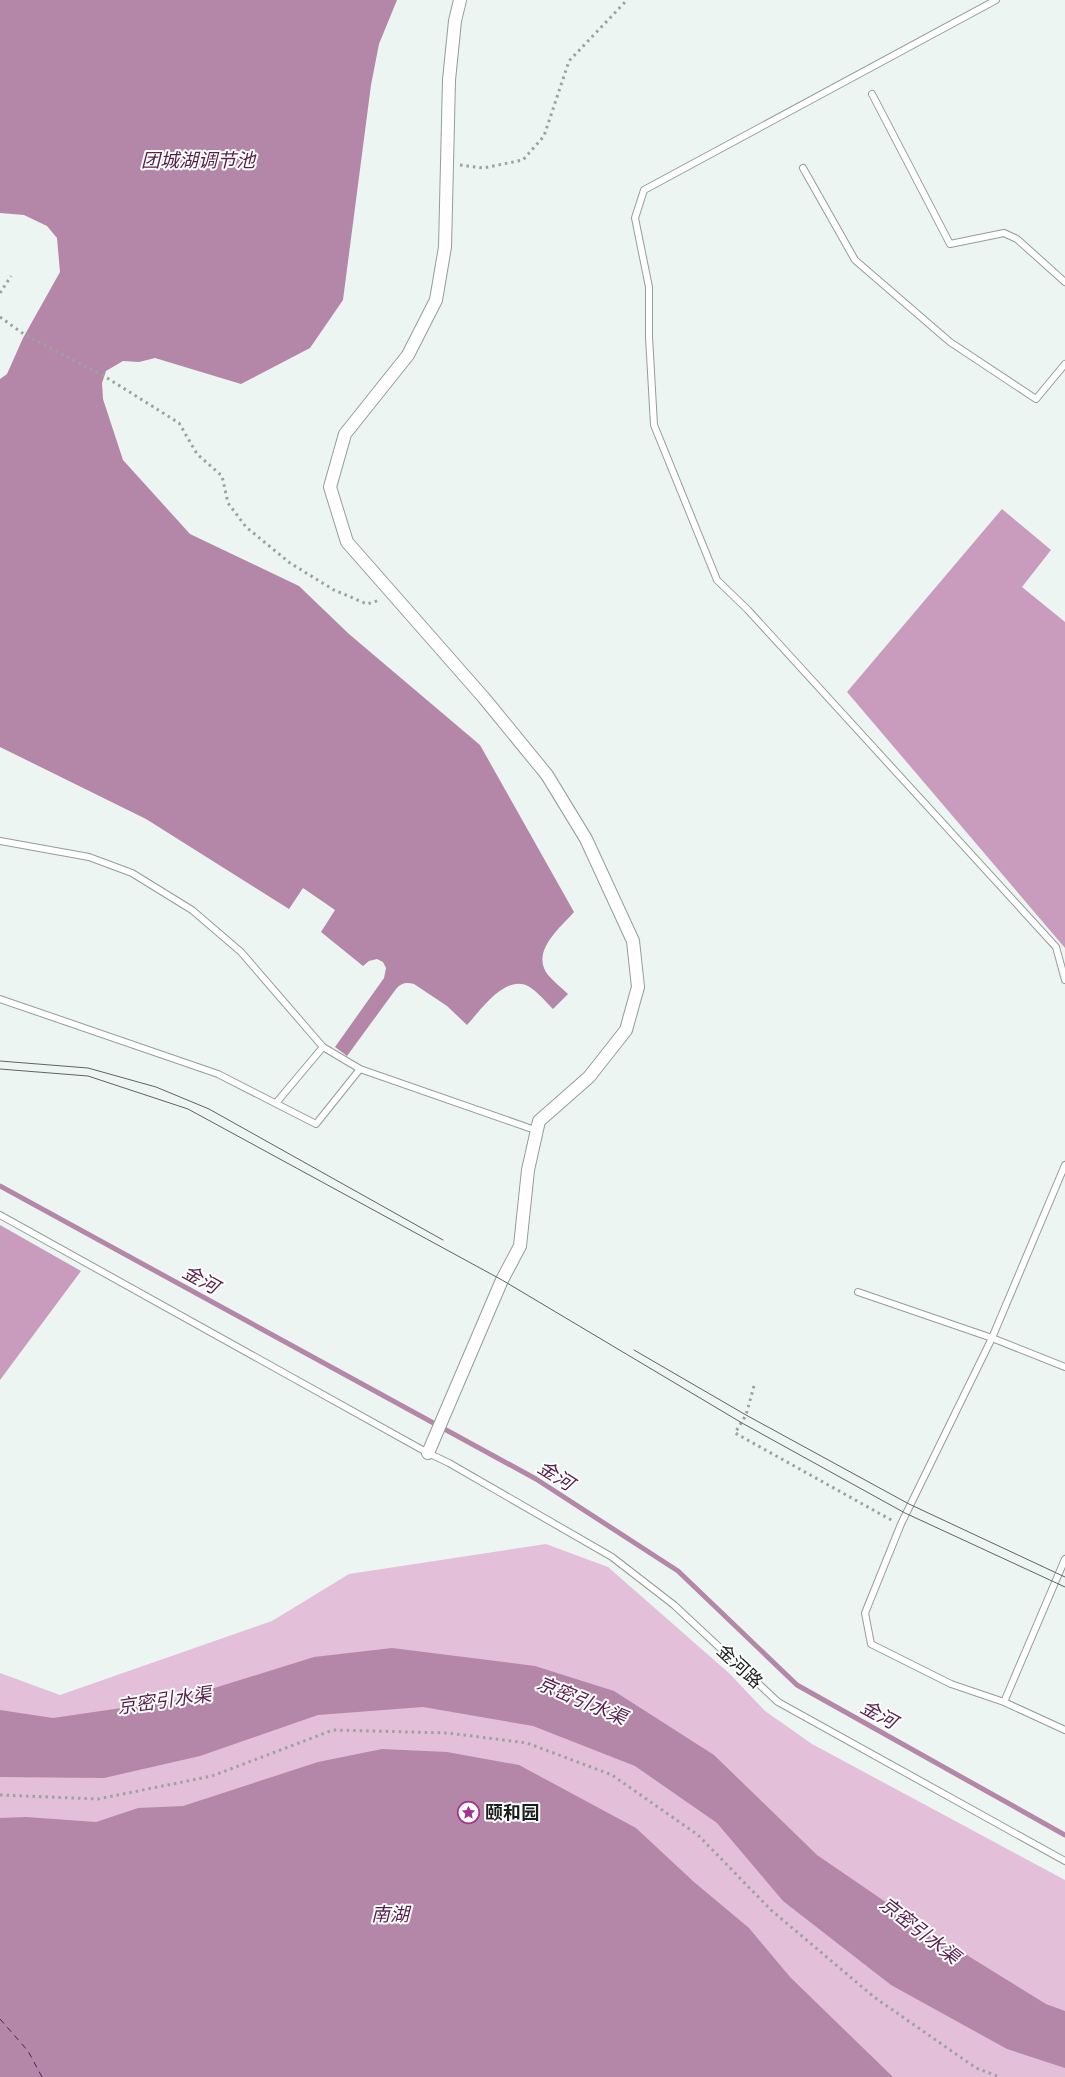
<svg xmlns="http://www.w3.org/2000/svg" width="1065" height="2077" viewBox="0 0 1065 2077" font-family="Mulish,'Noto Sans SC',sans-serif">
	<rect width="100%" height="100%" fill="#ecf5f1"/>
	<path fill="#e3bfda" d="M546,1544L608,1567L730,1674L765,1711L812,1744L1065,1880V2077H0V1673L60,1695L272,1621L349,1574Z"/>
	<g fill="#c99bbd">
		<path d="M1002,509L1051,550L1022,587L1065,622V948L847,692Z"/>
		<path d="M0,1225L81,1271L0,1380Z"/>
	</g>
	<g fill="#b487a9">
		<path d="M0,0H397L379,44L371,85L343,300L310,348L241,384L155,358L139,362L123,361L106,371L102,383L103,399L123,460L190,534L299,586L349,634L480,745L574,912C560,928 530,952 548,975C554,982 562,988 568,994L553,1009C546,1002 537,991 528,986C505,974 480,1011 467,1025L447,1006L414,984C406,982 401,983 396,989L347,1056L335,1047L384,978L386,968L383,962L377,959L369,961L363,966L321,932L335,910L303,888L289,909L146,819L0,747V379L7,374L23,338L60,272L57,238L47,226L24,215L0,213Z"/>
		<path d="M392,1648L535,1666L614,1691L714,1755L817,1855L928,1931L1046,2004L1065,2011V2068L1007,2049L891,1985L783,1901L717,1823L635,1766L533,1726L423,1707L318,1715L200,1756L104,1778L0,1777V1710L53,1718L176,1700L314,1657Z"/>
		<path d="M382,1749L447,1752L519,1765L636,1828L694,1882L749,1928L790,1977L893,2077H0V1818L26,1817L96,1822L138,1808L183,1806L318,1762Z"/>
	</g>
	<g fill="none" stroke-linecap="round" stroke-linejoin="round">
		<path stroke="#b487a9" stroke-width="5" d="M0,1186L536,1479L678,1571L797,1685L1065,1835"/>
		<path stroke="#571f4c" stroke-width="1" stroke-dasharray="6 5" stroke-linecap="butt" d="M0,2019L28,2051L42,2077"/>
		<defs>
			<g id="service">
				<path d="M996,0L644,190L635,218L649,287V337L654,425L717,580L748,610L1056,947L1065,980"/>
				<path d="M872,94L950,244L1004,233L1017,239L1065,282"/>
				<path d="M803,168L855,260L950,342L1036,399L1065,364"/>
				<path d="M0,841L89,857L132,873L192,910L241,952L323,1047L360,1069L535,1130"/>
				<path d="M0,999L218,1074L316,1124L360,1069"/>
				<path d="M276,1103L323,1047"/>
				<path d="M0,1215L428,1453L449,1463L612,1557L674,1605L778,1702L1065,1861"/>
				<path d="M858,1292L992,1338L1065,1367"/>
				<path d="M1065,1559L1004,1702L1065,1730"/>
				<path d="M1004,1702L951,1684L871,1644L865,1613L901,1524L992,1338L1065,1165"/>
			</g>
			<path id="minor" d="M428,1453L502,1280L520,1246L528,1170L539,1121L589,1077L626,1030L638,987L633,941L586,839L547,775L484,698L347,542L330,487L345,434L408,355L436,300L445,247L449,80L455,21L460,0"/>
		</defs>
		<use href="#service" stroke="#959d99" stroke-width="8"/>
		<use href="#minor" stroke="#959d99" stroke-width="14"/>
		<g stroke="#9ba29f" stroke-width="3" stroke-dasharray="2.5 4" stroke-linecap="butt">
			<path d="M460,165L483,168L523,160L544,136L569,61L627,0"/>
			<path d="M0,293L11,276"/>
			<path d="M0,317L25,335L104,376L179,423L197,454L222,476L228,503L246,527L290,563L334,590L367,604L380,600"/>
			<path d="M754,1386L746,1415L735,1433L893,1521"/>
			<path d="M0,1795L98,1799L212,1776L333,1730L448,1733L527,1743L612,1775L698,1835L771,1910L874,1997L976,2068L1000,2077"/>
		</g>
		<use href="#service" stroke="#fff" stroke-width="6"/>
		<use href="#minor" stroke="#fff" stroke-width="12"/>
		<g stroke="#5e6461" stroke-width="1">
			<path d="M0,1061L88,1068L156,1087L209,1109L443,1240"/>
			<path d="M0,1069L88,1076L188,1109L502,1280L742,1423L905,1513L1065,1587"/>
			<path d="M634,1350L746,1415L909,1504L1065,1577"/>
		</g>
	</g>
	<defs>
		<symbol id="sight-ring" viewBox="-11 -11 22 22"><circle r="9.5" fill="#fff" stroke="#a43390" stroke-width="1.5"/><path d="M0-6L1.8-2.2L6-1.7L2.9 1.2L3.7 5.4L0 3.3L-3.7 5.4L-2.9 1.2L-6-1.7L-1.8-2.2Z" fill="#a43390"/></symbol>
	</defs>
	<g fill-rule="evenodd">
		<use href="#sight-ring" x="456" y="1800" width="25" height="25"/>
	</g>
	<g text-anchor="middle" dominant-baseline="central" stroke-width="4" stroke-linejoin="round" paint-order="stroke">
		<g font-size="18" fill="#191d1b" stroke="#fff">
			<text transform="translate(740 1666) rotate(43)">金河路</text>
		</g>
		<g font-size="18" font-weight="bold" fill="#191d1b" stroke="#fff" text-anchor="start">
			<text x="485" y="1812">颐和园</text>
		</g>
		<g font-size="19" font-style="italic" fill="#571f4c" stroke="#fff">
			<text x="198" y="160">团城湖调节池</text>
			<text transform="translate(201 1279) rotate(29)">金河</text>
			<text transform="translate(556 1475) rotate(32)">金河</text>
			<text transform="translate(164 1700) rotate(-8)">京密引水渠</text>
			<text transform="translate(582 1700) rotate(23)">京密引水渠</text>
			<text transform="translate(879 1714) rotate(29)">金河</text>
			<text x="390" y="1914">南湖</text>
			<text transform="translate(920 1930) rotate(38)">京密引水渠</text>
		</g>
	</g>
</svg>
